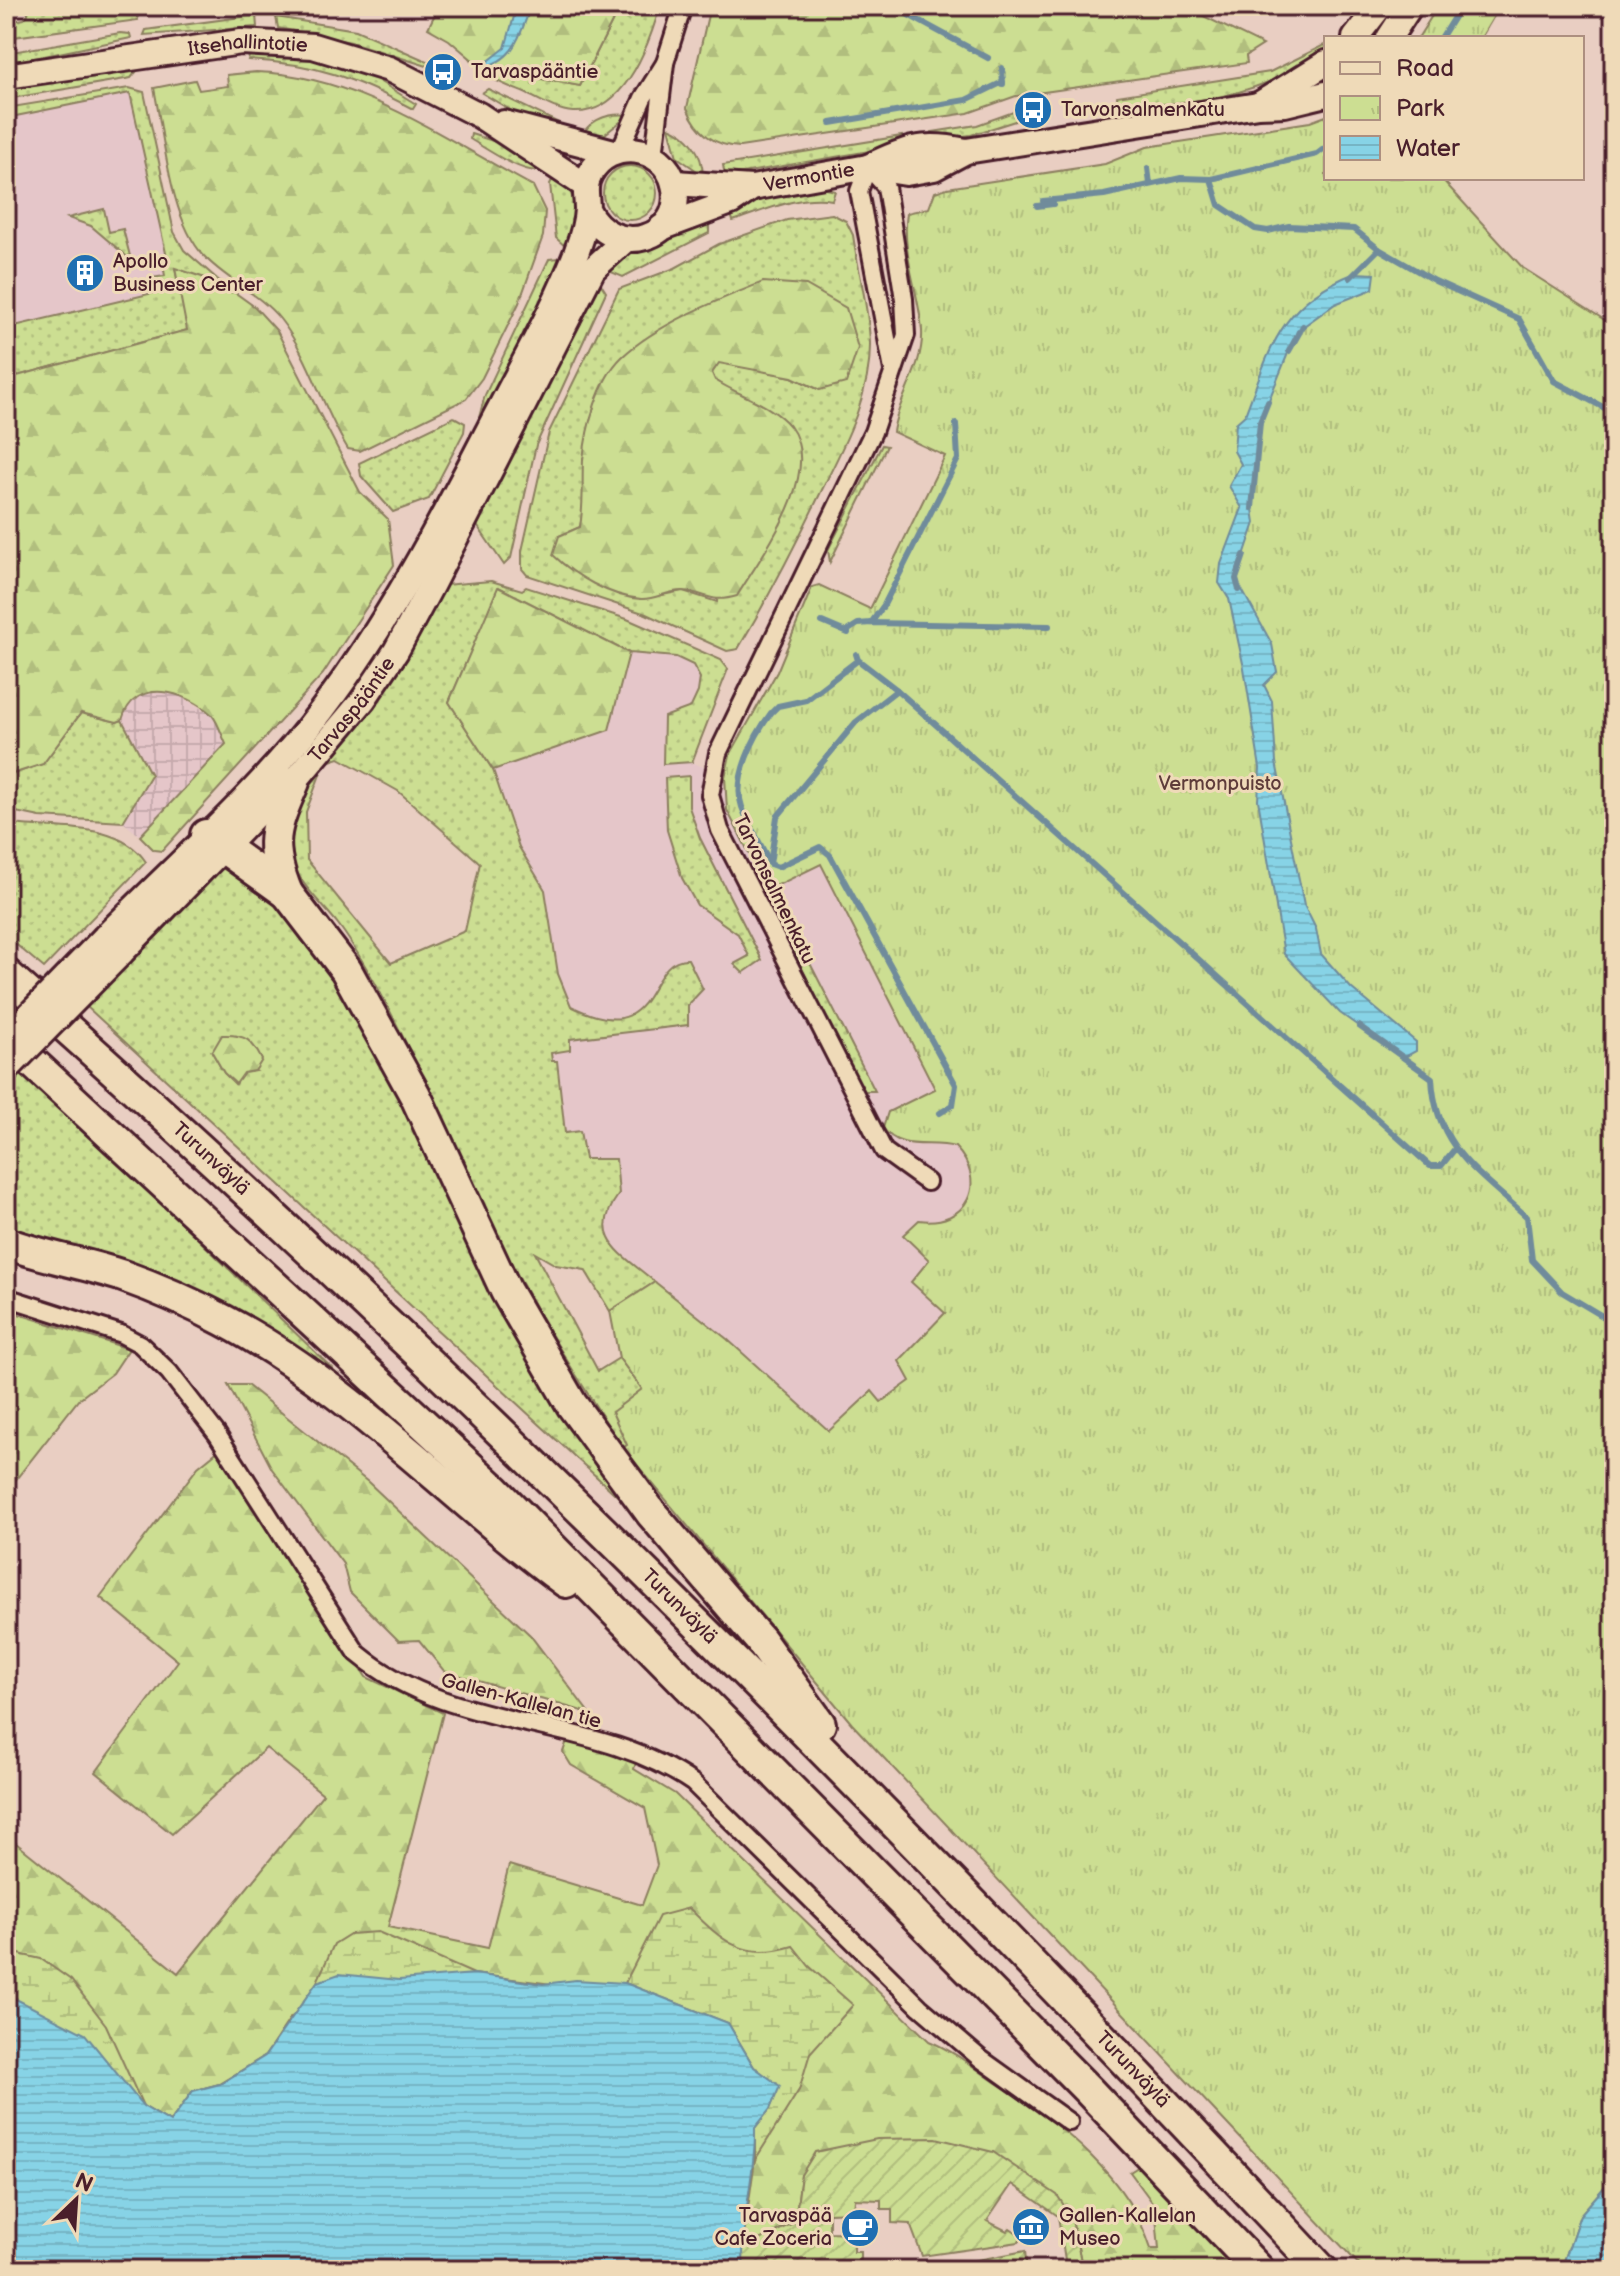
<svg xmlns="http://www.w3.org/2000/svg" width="1620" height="2276" viewBox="0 0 1620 2276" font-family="'Balsamiq Sans',sans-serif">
	<defs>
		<pattern id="industrial-grid" width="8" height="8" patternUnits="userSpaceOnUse" patternTransform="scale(2)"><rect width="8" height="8" fill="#e5c6c9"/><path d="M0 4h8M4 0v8" fill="none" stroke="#c6aaad"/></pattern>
		<pattern id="grass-dots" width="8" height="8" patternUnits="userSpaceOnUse" patternTransform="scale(2)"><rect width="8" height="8" fill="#ccde92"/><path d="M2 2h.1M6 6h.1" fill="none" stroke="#b1be7e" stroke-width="1.8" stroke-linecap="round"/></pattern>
		<pattern id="forest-firs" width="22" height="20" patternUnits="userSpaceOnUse" patternTransform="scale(2)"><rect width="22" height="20" fill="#ccde92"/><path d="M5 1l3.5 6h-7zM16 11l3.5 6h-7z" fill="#b1be7e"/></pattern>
		<pattern id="wetland-marsh" width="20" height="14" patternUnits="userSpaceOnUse" patternTransform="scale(2)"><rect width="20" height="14" fill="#ccde92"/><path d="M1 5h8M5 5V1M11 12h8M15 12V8" fill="none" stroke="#b1be7e"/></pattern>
		<pattern id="park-tufts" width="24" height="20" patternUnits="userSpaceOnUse" patternTransform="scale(2)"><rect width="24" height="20" fill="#ccde92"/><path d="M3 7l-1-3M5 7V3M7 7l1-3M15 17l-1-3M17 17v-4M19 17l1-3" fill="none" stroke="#b1be7e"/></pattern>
		<pattern id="garden-furrows" width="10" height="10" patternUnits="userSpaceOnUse" patternTransform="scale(2)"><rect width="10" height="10" fill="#ccde92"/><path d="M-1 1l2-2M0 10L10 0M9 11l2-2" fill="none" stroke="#b1be7e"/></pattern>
		<pattern id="water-rules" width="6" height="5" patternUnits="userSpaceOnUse" patternTransform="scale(2)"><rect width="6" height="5" fill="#87d3e6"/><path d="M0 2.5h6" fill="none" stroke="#76b5c5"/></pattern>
	</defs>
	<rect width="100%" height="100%" fill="#e9cec2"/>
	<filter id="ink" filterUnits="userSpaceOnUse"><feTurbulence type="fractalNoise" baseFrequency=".0125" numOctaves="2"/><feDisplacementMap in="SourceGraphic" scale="16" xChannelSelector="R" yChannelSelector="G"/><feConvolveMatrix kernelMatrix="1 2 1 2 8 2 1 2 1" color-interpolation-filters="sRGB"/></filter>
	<g filter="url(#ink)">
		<g fill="#e5c6c9">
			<path d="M131,93L168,262L188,330L6,379V118Z"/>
			<path d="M629,653L676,657L693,665L700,678L698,692L691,707L675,716L663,764L692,762L725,777L727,810L776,886L821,863L936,1089L888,1112L917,1144L929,1142L955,1147L971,1167L970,1195L958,1212L931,1222L919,1220L930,1260L911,1282L945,1313L899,1361L911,1380L881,1403L872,1391L829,1432L727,1339L609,1243L604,1224L609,1208L619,1194L616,1159H585L582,1149L565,1133L557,1062H552L551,1052L569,1039L687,1025L666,967L646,1006L616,1020L591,1016L571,1006L558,974L545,890L519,847L493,770L609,730Z"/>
		</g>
		<path fill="url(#industrial-grid)" d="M172,691L213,716L226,744L140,836L123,822L151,775L122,720L126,707L145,692Z"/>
		<g fill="url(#grass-dots)" stroke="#8b7e5e" stroke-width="2" fill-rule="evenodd">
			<path d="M27,6H136L138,20L6,38V22L24,19L28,14Z"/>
			<path d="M620,6H660C649,45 624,115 573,112C558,111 541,101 527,94C503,84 482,78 468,55L482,68L580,86Z"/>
			<path d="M256,15L257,27L144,35L146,30Z"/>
			<path d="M276,17L356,30L429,62L427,66L351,42L278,28Z"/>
			<path d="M120,33L130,34L131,38L6,64V53Z"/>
			<path d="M1326,44V54C1256,95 1199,106 1118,105L1117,96L1270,72Z"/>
			<path d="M251,49L289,50L361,70L416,104L413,109C355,78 314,63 248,60Z"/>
			<path d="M136,72L131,78L6,99V86L59,77Z"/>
			<path d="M129,88L144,92L174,232L184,250L223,284L175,269L188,330L6,379V328L153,293L151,278L165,276L163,264L168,262L130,93L6,118V108Z"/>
			<path d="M488,89L559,123L564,127L534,124L482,93Z"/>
			<path d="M1016,111L1018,120L971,135L933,140L932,132L977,125Z"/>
			<path d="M629,115L605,134L581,136C592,118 609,113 629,115Z"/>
			<path d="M669,127C690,135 702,153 703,175L677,157Z"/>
			<path d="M471,134L512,147L541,170C525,176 485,148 470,139Z"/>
			<path d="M902,136L904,145L725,176L723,165Z"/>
			<circle cx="630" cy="193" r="27"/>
			<path d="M556,173C581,194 575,220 567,248L556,238L550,184Z"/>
			<path d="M823,188L835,191L832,200C800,194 763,211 733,221L730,211L766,198Z"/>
			<path d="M104,209L109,232L123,229L131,260L91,226L68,218Z"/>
			<path d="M832,214L846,221L853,235C858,271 869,308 870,343C871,399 841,450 818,498C793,550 767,600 738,649L727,651L646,614L527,575L522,569V551L549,432L619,289L675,268L719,244L787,220ZM713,303L820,390L792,377L719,362L712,373L715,380L732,391L717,602L683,591L641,599L559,536L580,527L585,500L583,458L683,320Z"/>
			<path d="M709,217V233L623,277L604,269L618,257L658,245Z"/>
			<path d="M560,258L563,260L530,331L476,429L485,395L549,259Z"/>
			<path d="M597,278L606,292L536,445L511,558L504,565L476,524Z"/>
			<path d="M454,417L465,423L464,432L429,499L393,512L361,476L359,463Z"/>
			<path d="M882,445L887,446L830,562L828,550Z"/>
			<path d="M491,581L522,590L526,587L627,619L721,660L728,669L692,762L663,764L664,717L691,707L698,692L700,678L693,665L676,657L629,653L499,587L449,702L493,770L519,847L545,890L558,974L571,1006C663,1052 642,958 688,959L703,989L688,1005V1025L570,1039V1050L551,1053L552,1061H557L565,1133L580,1131L585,1159H616L619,1194C586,1239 623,1254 655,1282L610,1311L585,1270L556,1265L535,1253L598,1371L619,1358L642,1389L627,1445L623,1448C586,1392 550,1336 518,1276C466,1180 427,1077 374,981C363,962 351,941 338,924C321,902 297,883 290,855C283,825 303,793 321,772L306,812L307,860L391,963L465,931L480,863L398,791L339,758L327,762L394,675L444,585Z"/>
			<path d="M81,713L117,722L122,720L151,775L123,822L40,817L6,810V776L43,764Z"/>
			<path d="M689,776V807L700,838L762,960L743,973L734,964L749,956L738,934L697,905L682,878L667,830L665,778Z"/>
			<path d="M6,823C51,831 118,819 146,862L44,968L6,936Z"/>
			<path d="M228,856L260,881L343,989L639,1516L87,1007ZM212,1052L255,1071L244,1072L235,1084L224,1073Z"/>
			<path d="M782,910L786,916L875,1091H865L860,1084L777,919Z"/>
			<path d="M22,1074L115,1159L365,1400L237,1312L163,1275L6,1230V1090Z"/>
		</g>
		<g fill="url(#forest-firs)" stroke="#8b7e5e" stroke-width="2">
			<path d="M439,6H620L580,86L482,68L449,40L428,28Z"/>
			<path d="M710,6H1183L1263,45L1246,56L1247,63L1016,96L968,113L740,147C714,146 698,133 687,108Z"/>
			<path d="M256,72C358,75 445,139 533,186L545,211L543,236L519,303L482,378L466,399L360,451L348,449C322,408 310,357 280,319C259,293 226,280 204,256C170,220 164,137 154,88L195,80L199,90L228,86L227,75Z"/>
			<path d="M175,268L223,284L255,307L277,331L360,492L388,519L394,565L323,674L162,851L154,850L140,836L226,744C222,736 218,722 212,715C186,691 135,676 122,720L117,722L81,713L43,764L6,776V379L187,330Z"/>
			<path d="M763,282L806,285L846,308L858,348L846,383L820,390L792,377L719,363L712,373L715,380C738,395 773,405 790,426C825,473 761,556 737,596C710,604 707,593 683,591C669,590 655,600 641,599C610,597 574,575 553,555L559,536L580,527C584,504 582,483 583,460C586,428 598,380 622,357C657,324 718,300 763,282Z"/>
			<path d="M498,587L629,653L609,730L493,770L449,702Z"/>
			<path d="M222,1035C246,1034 252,1040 262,1060L255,1071L244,1073L236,1084L224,1073L212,1052Z"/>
			<path d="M6,1310L129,1349L113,1373L79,1399L6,1492Z"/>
			<path d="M228,1385H247L368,1482L530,1635L589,1713L444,1671L419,1640L399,1641L350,1592L343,1564L272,1469Z"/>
			<path d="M219,1450L366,1677L443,1713L388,1927L488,1948L509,1865L642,1905L657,1865L645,1808L571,1765L563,1752L567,1741L637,1759L634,1769L675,1794L929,2041C956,2052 977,2070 1001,2086C1063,2126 1128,2177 1151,2249H1159L1155,2206L1130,2172L1141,2165L1239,2270H1083L1071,2216L993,2152L801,2175L795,2222L742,2249L755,2160L552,1984L474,1974L291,2017L265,2056L219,2084L193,2091L170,2122L143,2106L6,1994V1835L178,1973L323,1794L266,1748L172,1834L96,1772L178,1661L100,1597L198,1467Z"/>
		</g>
		<g fill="url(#wetland-marsh)" stroke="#8b7e5e" stroke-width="2">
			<path d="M689,1908C723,1942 744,1961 793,1946L809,1966L853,2005L810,2053L799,2090L755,2160V2128L770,2109L779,2086L754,2067L728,2023L625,1983L659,1916Z"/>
			<path d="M378,1932L474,1974L543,1984L418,2027L6,2184V1951L41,1959L71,1980L106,2025L143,2106L170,2122L193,2091L220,2084L265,2056L317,1982L334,1944L350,1934Z"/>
		</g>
		<g fill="url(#park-tufts)" stroke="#8b7e5e" stroke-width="2">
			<path d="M1438,6H1500L1481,38H1418Z"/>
			<path d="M1326,116V178H1441L1523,268L1614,326V2176L1580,2215L1561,2270H1364L852,1724L623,1448L627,1445L612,1412L642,1389L619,1358L610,1311L655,1282L727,1339L829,1431L872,1391L881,1402L910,1381L899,1361L945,1313L911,1282L929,1260L903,1235L919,1220C967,1227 989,1182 955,1147C930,1140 900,1152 883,1128L888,1112L935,1089L821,864L776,886H766L727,810L725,777L730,755L777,672L812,587L819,585L870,609L945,456L893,432C898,397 924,367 922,331C919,292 901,252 907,213L929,208L935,192L947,188L1105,164L1147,147L1310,122Z"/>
		</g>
		<g fill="url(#garden-furrows)" stroke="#8b7e5e" stroke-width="2">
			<path d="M936,2138L993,2152L1057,2195L1071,2216L1083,2270H1045L1066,2266L1058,2216L1012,2184L987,2221L1007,2231L1010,2228L1023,2237L1019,2242L922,2256L910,2224L892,2223V2209H881V2200L855,2199L854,2212L829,2213V2232L854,2233V2252H860V2260L845,2270H744L742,2249L795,2222L801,2175L815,2152L877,2139Z"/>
			<path d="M1025,2251L1027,2270H933L936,2268Z"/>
		</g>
		<g fill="url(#water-rules)" stroke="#6f8b9b" stroke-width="2">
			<path d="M517,6H531C520,34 515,62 481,67L505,48Z"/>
			<path d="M1355,273L1375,274L1373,289L1335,304L1297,331L1260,422L1252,502L1255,523L1236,579L1272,644L1277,672L1264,685L1272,701L1276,762L1304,905L1316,929L1321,954L1351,988L1416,1042V1051L1403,1058L1340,1013L1284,954L1258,800L1260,768L1244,668L1229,599L1219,583L1221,564L1242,508L1229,486L1241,464L1234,451L1236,423L1245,415C1271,346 1281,302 1355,273Z"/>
			<path d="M339,1974L399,1980L474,1974L543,1984L576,1980L625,1983L728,2023L754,2067L780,2086L770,2109L755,2128C756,2175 739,2223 744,2270H6V1994L85,2034L143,2106L170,2122L193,2091L220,2084L265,2056L317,1982Z"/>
			<path d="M1614,2176V2270H1561L1580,2215Z"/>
		</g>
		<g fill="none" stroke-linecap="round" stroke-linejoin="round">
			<g stroke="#6f8b9b" stroke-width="6">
				<path d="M892,6L988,58"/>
				<path d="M1441,38L1461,6"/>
				<path d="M1002,68L1003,84"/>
				<path d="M831,123L966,100L1003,82"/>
				<path d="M1148,168L1150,184"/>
				<path d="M1211,179L1219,205L1255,229L1268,231L1289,226L1354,229L1379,249L1435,281L1519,319L1554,381L1614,413"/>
				<path d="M1043,201L1104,195L1181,178L1211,179L1317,154L1326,147"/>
				<path d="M1037,206L1053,204"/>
				<path d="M1350,278L1379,249"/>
				<path d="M1289,351L1303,326"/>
				<path d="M1252,508L1260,422L1268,402"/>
				<path d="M1239,590L1236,579L1244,555"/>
				<path d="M822,622L848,633"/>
				<path d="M871,623L884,605L958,459L956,424"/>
				<path d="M847,631L858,624L871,623L1049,626"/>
				<path d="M856,654L858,660L897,690L1430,1166H1441L1454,1150"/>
				<path d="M858,660L806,700L778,706L771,713C754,736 732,778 742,807C749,827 762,845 770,864L778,867L820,847L830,855L956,1085L953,1105L940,1113"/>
				<path d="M770,864L777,817L856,722L897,690"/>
				<path d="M1359,1026L1432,1078C1435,1147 1480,1174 1527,1217L1532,1260L1562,1292L1614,1323"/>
			</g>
			<defs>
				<g id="street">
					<path d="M665,63L683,6"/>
					<path d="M620,150L643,98L665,63L654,156"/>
					<path d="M893,370L859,191L868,167L886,187L904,299L906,335L873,432L718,753L710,795L720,830L884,1151L927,1182"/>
					<path d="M6,1297L121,1334L140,1344L169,1372L217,1434L357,1653C456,1735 592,1713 693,1783L920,2007L981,2059L1069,2122"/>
				</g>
				<g id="secondary">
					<path d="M1355,38L1380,6"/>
					<path d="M1389,38L1410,6"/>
					<path id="s1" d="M6,76L241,42L313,46L389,69L479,115L586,186"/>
					<path d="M1260,104L1326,63"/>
					<path d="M504,123L614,152"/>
					<path d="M868,167C906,148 924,142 966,151"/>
					<path d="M674,183L752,188"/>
					<path id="s2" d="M661,228L731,202L752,188L868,167L906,173L934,168L966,151L1258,105L1285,104L1326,94"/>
					<path d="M105,937C177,864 261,791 322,710C387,624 437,530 486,435C510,388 536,342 558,295C569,271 586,235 587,209C587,196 583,187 590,174C609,138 664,144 674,184C688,239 613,262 587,209"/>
					<path id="s3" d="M121,953L264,806L294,782L363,700L396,651L432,584L593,269L625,240"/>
				</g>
				<g id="highway">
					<path d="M206,835L287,893L346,970L415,1095L506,1291L572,1405L652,1514L760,1640L820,1724"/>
					<path d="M287,893C267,844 274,828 294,782"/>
					<path id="s4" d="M6,974C468,1383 901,1820 1322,2270"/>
					<path d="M6,1038L495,1490L1089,2091L1259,2270"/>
					<path d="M6,1243C44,1257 85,1263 123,1276C157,1288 191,1303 223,1320C351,1387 451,1498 566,1582"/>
				</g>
			</defs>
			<use href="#street" stroke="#4a1f2b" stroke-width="22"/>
			<use href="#secondary" stroke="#4a1f2b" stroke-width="30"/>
			<use href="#highway" stroke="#4a1f2b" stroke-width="36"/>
			<use href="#street" stroke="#efdab8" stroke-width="16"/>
			<use href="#secondary" stroke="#efdab8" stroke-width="24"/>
			<use href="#highway" stroke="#efdab8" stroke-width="30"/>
			<defs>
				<g id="secondary-bridge">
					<path d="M6,1039L105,937"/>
					<path d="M6,1070L121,953"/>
				</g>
			</defs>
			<use href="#secondary-bridge" stroke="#4a1f2b" stroke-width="30" stroke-linecap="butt"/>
			<use href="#secondary-bridge" stroke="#efdab8" stroke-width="24"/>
		</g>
	</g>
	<defs>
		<symbol id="bus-disc" viewBox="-11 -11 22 22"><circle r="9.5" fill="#1f6fb2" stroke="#efdab8"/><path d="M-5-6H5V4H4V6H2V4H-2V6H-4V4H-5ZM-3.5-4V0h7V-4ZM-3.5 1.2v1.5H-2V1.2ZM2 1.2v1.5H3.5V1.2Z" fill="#fff"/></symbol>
		<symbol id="building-disc" viewBox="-11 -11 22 22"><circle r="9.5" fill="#1f6fb2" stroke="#efdab8"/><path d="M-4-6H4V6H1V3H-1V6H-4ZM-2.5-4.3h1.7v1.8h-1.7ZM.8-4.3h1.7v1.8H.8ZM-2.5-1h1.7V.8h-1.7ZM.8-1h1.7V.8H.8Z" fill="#fff"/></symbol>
		<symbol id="museum-disc" viewBox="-11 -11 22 22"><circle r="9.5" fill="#1f6fb2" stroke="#efdab8"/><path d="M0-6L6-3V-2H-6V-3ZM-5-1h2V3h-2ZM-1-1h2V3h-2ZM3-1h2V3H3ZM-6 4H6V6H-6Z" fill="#fff"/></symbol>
		<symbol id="cafe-disc" viewBox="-11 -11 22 22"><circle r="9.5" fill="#1f6fb2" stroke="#efdab8"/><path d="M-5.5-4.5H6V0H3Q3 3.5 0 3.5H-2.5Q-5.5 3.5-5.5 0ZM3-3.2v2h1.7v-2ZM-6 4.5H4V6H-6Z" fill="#fff"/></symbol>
	</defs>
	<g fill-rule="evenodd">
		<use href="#bus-disc" x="421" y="50" width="44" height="44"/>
		<use href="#bus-disc" x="1011" y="88" width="44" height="44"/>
		<use href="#building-disc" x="63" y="251" width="44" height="44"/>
		<use href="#museum-disc" x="1009" y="2205" width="44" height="44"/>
		<use href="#cafe-disc" x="838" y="2206" width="44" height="44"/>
	</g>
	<g text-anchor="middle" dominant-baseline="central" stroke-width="6" stroke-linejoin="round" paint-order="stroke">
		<g font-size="20" fill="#4a1f2b" stroke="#efdab8">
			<text stroke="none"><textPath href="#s1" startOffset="244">Itsehallintotie</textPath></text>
			<text stroke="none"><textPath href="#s2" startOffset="158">Vermontie</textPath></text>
			<text stroke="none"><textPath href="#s3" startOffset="336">Tarvaspääntie</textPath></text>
			<text transform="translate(774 889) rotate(64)">Tarvonsalmenkatu</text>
			<text stroke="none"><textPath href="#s4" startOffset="276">Turunväylä</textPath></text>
			<text stroke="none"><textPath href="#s4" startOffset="924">Turunväylä</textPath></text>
			<text transform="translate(521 1701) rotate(15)">Gallen-Kallelan tie</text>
			<text stroke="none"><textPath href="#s4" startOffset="1572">Turunväylä</textPath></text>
		</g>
		<g font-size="20" fill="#4a1f2b" stroke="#efdab8" text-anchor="start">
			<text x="471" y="72">Tarvaspääntie</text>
			<text x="1061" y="110">Tarvonsalmenkatu</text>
			<text x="113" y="262">Apollo<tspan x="113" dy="23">Business Center</tspan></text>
			<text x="832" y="2216" text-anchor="end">Tarvaspää<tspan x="832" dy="23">Cafe Zoceria</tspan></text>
			<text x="1059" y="2216">Gallen-Kallelan<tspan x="1059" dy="23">Museo</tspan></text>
		</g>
		<g font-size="20" fill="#5e3c3a" stroke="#efdab8">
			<text x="1220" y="784">Vermonpuisto</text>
		</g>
	</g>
	<rect width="1620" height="2276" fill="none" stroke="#efdab8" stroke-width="32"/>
	<rect x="16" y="16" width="1588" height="2244" fill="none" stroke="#4a1f2b" stroke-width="3" filter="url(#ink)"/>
	<rect x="1324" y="36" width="260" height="144" fill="#efdab8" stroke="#ad8f80" stroke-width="2"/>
	<rect x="1340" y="62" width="40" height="12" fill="#efdab8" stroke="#ad8f80" stroke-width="2"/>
	<text x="1396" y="76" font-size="24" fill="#4a1f2b">Road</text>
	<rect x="1340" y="96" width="40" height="24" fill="url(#park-tufts)" stroke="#ad8f80" stroke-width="2"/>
	<text x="1396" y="116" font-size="24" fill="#4a1f2b">Park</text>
	<rect x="1340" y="136" width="40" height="24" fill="url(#water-rules)" stroke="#ad8f80" stroke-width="2"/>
	<text x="1396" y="156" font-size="24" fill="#4a1f2b">Water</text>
	<g transform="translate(76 2200) rotate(25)" stroke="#efdab8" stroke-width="6" paint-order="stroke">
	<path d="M0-6L14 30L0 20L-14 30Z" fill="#4a1f2b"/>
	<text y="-12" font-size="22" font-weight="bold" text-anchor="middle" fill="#4a1f2b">N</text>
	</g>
</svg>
